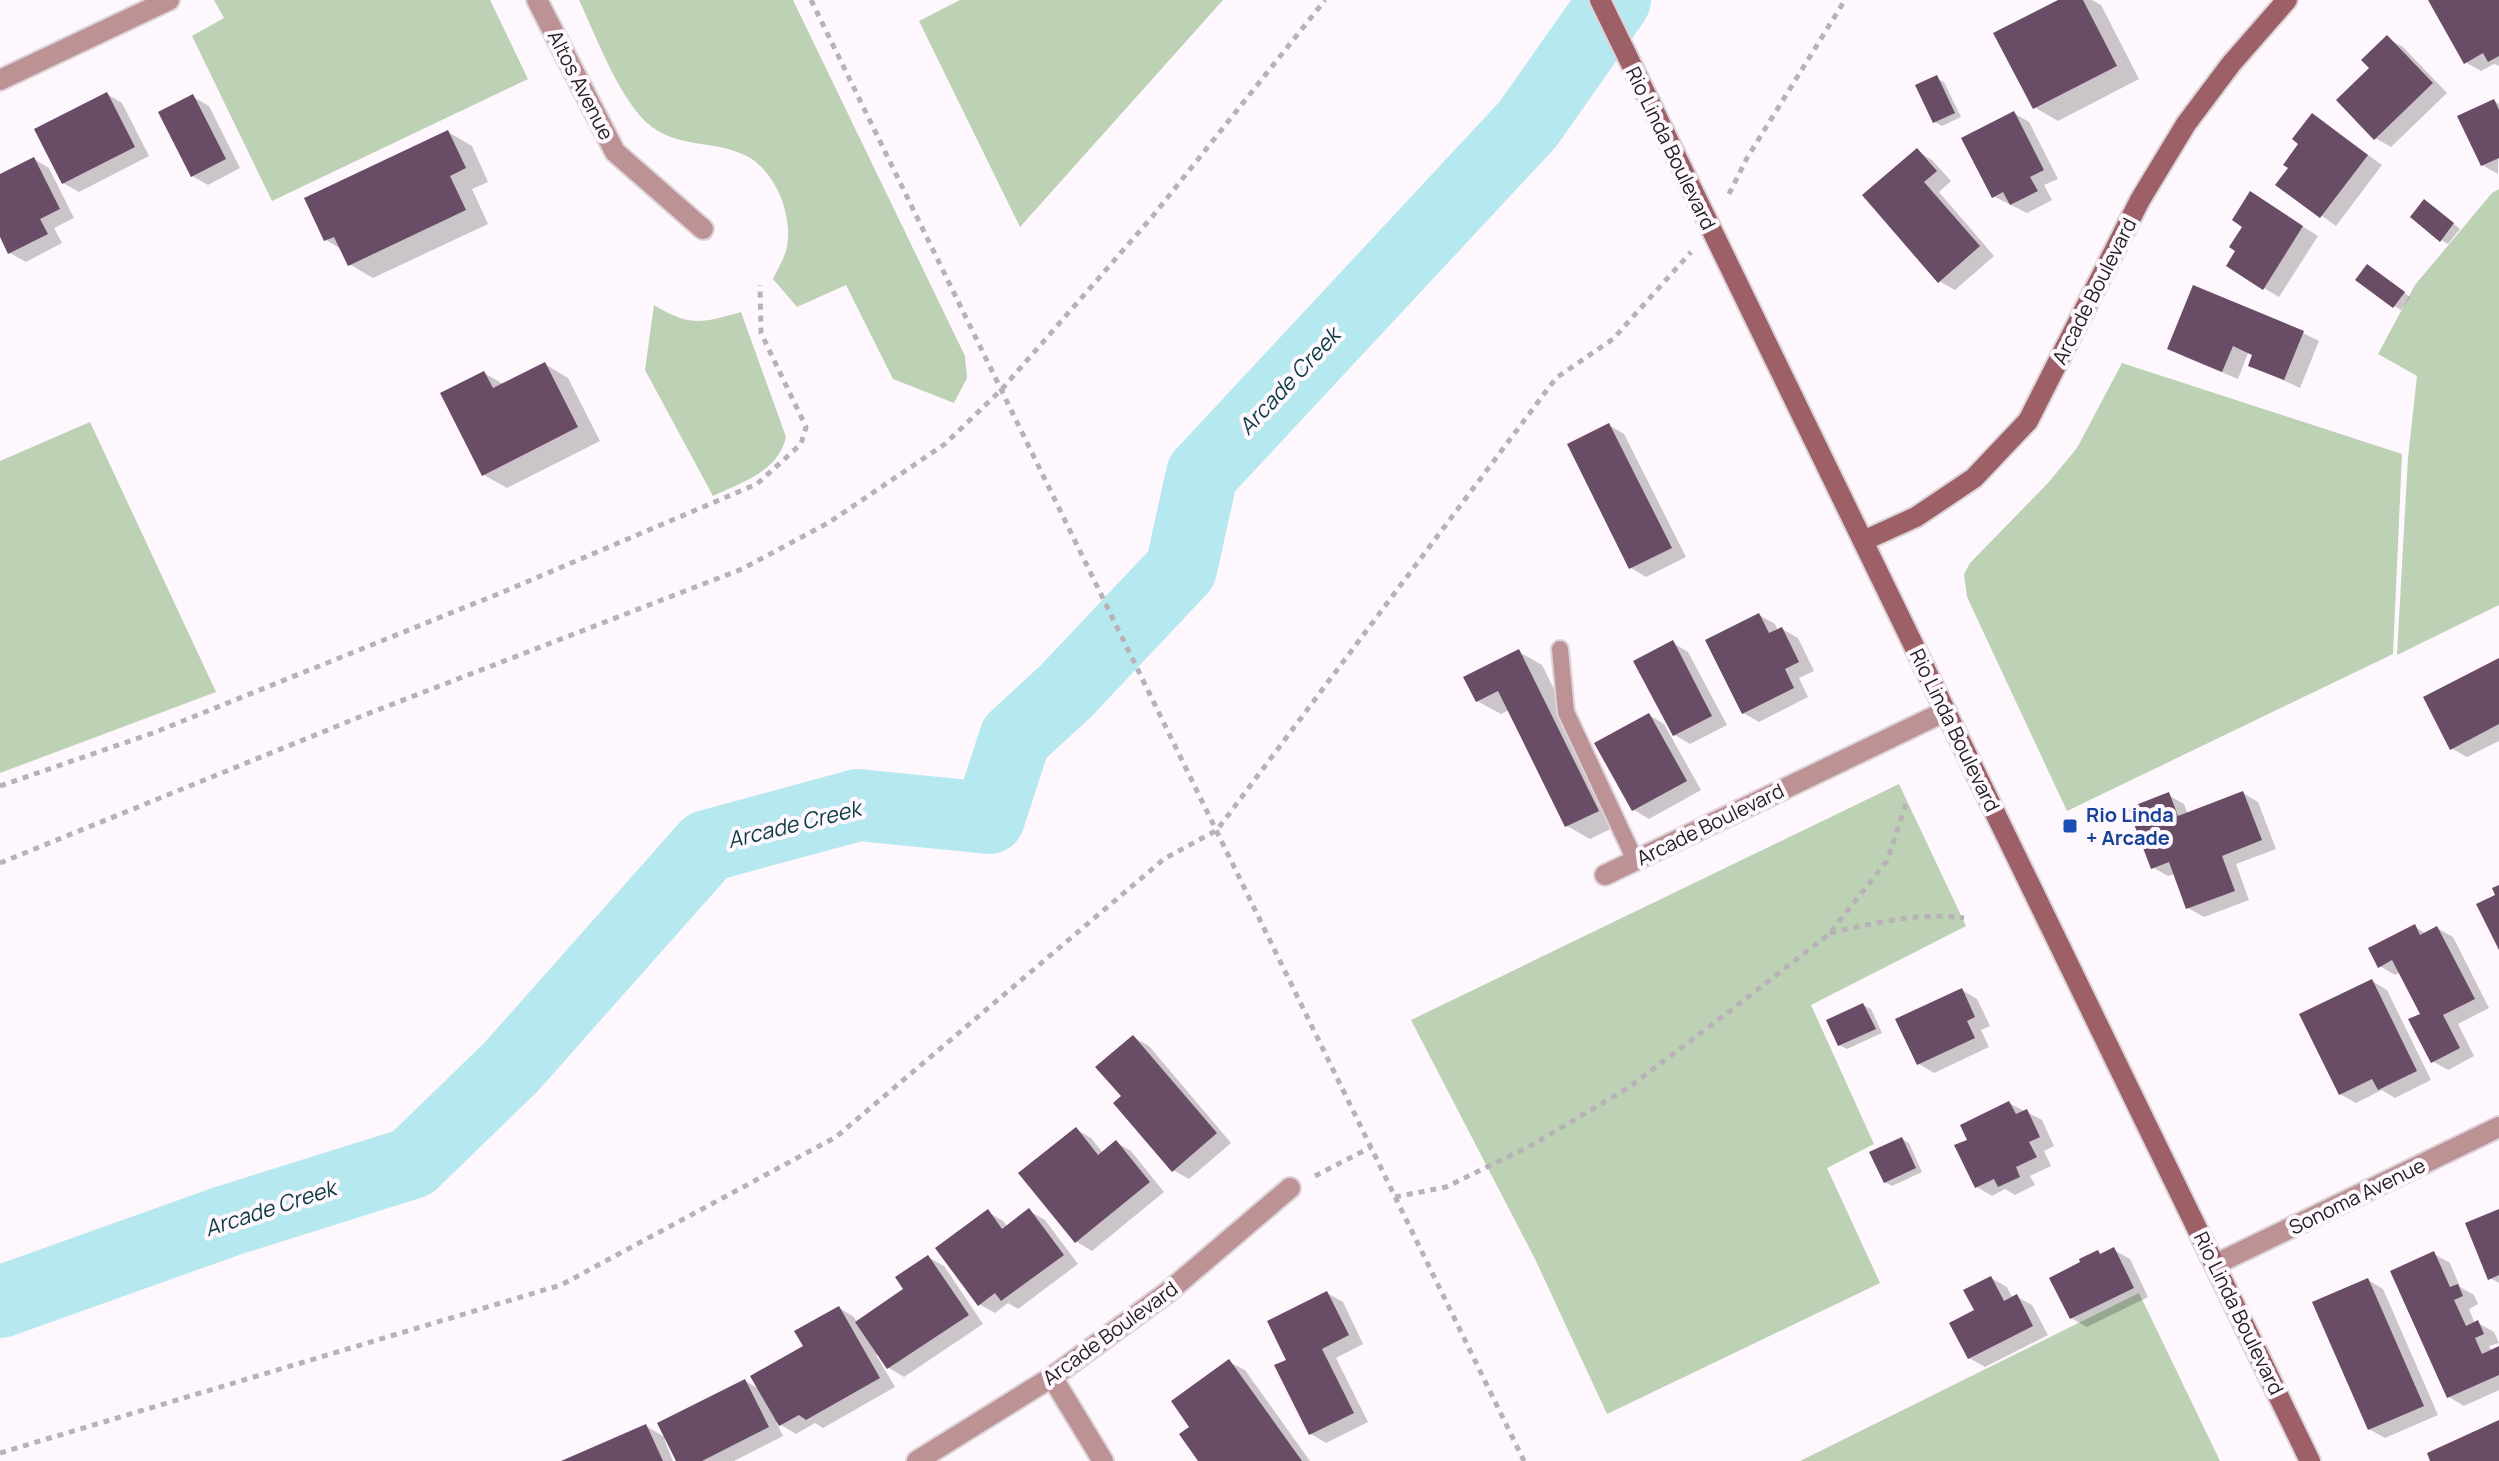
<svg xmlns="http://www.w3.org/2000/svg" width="2499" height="1461" viewBox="0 0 2499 1461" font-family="Manrope,sans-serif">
	<rect width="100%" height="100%" fill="#fef7fd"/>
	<g fill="#bdd1b4">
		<path d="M214,0H490L528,79L272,201L192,36L224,18Z"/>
		<path d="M579,0H793L965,356L967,378L954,403L893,379L846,285L797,307L773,279C777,270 783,261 786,251C795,217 775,166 740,153C711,141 679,147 652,127C621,104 596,36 579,0Z"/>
		<path d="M960,0H1223L1020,227L919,21Z"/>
		<path d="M2499,189V605L2397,655L2408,458L2417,376L2378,354L2415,285L2492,193Z"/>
		<path d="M654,305C689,327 703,323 741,312L786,437C778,472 742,482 713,496L645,370Z"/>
		<path d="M2122,363L2402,454L2393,654L2067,811L1967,597L1964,574L1970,563L2048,483L2077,448Z"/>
		<path d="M90,422L216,692L0,773V461Z"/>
		<path d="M1899,784L1966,926L1811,1005L1874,1144L1827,1168L1880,1283L1607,1414L1535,1259L1411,1020Z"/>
		<path d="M2139,1293L2220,1461H1800Z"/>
	</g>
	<g fill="#0003">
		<path d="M2062,0H2092L2101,5L2139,79L2058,121L2034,107Z"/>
		<path d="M2433,0H2499V66L2494,64L2481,71L2465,62Z"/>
		<path d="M2387,38L2403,47L2447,93L2391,147L2375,138L2372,68Z"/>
		<path d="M1937,78L1944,82L1961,117L1942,126L1935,122Z"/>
		<path d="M107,94L122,103L149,156L79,192L63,183Z"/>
		<path d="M193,97L209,106L240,168L208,185L192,176Z"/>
		<path d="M2494,101L2499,104L2498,174L2482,165Z"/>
		<path d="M2014,113L2029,122L2058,179L2044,185L2052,200L2027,213L1993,196Z"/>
		<path d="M2312,115L2382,165L2336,226L2278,184L2291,168Z"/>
		<path d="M448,132L472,146L488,182L472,189L488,224L373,278L349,264L343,250L326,240Z"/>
		<path d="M1917,151L1932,160L1951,181L1939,192L1994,256L1955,290L1939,281Z"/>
		<path d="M34,159L49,168L74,218L54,228L62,243L26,262L10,253L0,233V176Z"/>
		<path d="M2266,203L2318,236L2279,297L2264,288Z"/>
		<path d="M2432,206L2460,229L2448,244L2441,240Z"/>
		<path d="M2375,271L2410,297L2401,310L2394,306Z"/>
		<path d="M2303,333L2319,341L2300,388L2250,365L2254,356L2248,353L2238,379L2185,357L2170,348Z"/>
		<path d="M545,364L568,378L600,441L507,488L484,475V373L505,385Z"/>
		<path d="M1609,425L1624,434L1686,557L1646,577L1631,568Z"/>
		<path d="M1759,615L1775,624L1778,631L1782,629L1798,638L1814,671L1799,678L1808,697L1759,722L1743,713Z"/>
		<path d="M1673,643L1688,652L1727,725L1690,744L1673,734Z"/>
		<path d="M1519,652L1542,665L1621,824L1590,839L1567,826L1509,710L1501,714L1477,701Z"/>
		<path d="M2499,661V741L2467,757L2451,748Z"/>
		<path d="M1649,715L1664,724L1701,790L1649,819L1634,810Z"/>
		<path d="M2243,793L2258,802L2276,849L2236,864L2249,900L2204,917L2188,908L2175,874L2168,876L2152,867L2168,795L2184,804L2188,814Z"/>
		<path d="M2415,927L2427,934L2437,928L2453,937L2489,1008L2458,1024L2474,1056L2448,1070L2432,1061L2422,1015L2400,972L2395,975L2380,966Z"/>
		<path d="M2372,981L2387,990L2431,1080L2395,1098L2382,1090L2356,1103L2340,1094Z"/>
		<path d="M1962,990L1977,999L1990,1026L1981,1030L1989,1047L1934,1073L1919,1064Z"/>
		<path d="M1863,1005L1871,1009L1882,1033L1847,1049L1839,1045Z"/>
		<path d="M1133,1037L1149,1046L1231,1143L1189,1179L1173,1170Z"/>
		<path d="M2009,1103L2042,1120L2054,1146L2044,1151L2051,1166L2030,1176L2035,1185L2015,1195L2005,1189L1992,1196L1977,1187L1969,1141Z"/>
		<path d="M1076,1129L1091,1138L1103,1153L1116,1142L1131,1151L1164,1192L1092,1251L1077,1242L1021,1174Z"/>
		<path d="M1902,1139L1909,1143L1922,1172L1892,1186L1885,1182Z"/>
		<path d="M1029,1211L1045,1220L1078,1264L1018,1309L1008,1303L995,1313L979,1304L988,1212L1003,1221L1008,1227Z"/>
		<path d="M2499,1211V1283L2490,1278Z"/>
		<path d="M2114,1250L2130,1259L2148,1297L2087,1327L2071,1318L2098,1252L2103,1255Z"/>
		<path d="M2434,1254L2450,1263L2460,1287L2474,1295L2478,1304L2469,1309L2475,1324L2478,1323L2494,1332L2499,1343L2489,1346L2492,1352L2499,1348V1390L2464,1406L2449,1397Z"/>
		<path d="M928,1257L944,1266L983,1324L904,1377L889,1368L879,1354L876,1355L895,1387L823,1428L815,1423L796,1434L776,1422L783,1436L734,1461H678L745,1381L761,1390L805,1347L839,1308L854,1317L857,1323L906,1290Z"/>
		<path d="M1991,1278L2007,1287L2013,1299L2017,1297L2032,1305L2048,1335L1985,1367L1969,1358L1976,1311Z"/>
		<path d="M2368,1280L2383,1289L2438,1415L2385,1438L2369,1429Z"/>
		<path d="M1327,1293L1343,1302L1363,1344L1336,1358L1368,1422L1326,1443L1311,1434L1288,1361Z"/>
		<path d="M1229,1362L1245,1370L1310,1461H1201L1192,1428Z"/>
		<path d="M646,1426L666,1438L664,1439L673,1461H566Z"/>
	</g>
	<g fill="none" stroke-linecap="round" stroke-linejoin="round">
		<path stroke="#b5e9ef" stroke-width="72" d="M0,1302L230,1220L412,1163L511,1067L707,846L858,805L989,818L1015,738L1066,691L1181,569L1202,474L1528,124L1615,0"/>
	</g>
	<g fill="#694d67">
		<path d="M2058,0H2083L2117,66L2033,109L1993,33Z"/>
		<path d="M2428,0H2499V56L2488,62L2483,53L2464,64Z"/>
		<path d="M2387,35L2433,83L2374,140L2336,100L2369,68L2361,60Z"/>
		<path d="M1937,75L1955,113L1933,123L1915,85Z"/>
		<path d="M107,92L135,147L62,184L34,129Z"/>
		<path d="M193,94L226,159L191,177L158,112Z"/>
		<path d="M2494,99L2499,110V158L2481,166L2457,116Z"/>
		<path d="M2014,111L2044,170L2030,177L2038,191L2010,205L2003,192L1992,198L1961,138Z"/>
		<path d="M2312,113L2368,155L2320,218L2275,185L2288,168L2283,165L2298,144L2292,139Z"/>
		<path d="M448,130L466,168L450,176L466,210L348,266L334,237L324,241L304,198Z"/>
		<path d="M1917,148L1937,171L1924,182L1980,246L1938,283L1862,195Z"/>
		<path d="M34,157L60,209L40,219L48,234L8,254L0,237V174Z"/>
		<path d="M2250,191L2303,226L2263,290L2226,266L2235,251L2229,247L2242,227L2232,220Z"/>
		<path d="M2424,199L2454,223L2440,242L2410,217Z"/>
		<path d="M2367,264L2405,292L2393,308L2355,280Z"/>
		<path d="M2193,285L2304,331L2284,380L2248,366L2252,355L2233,346L2222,372L2167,349Z"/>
		<path d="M545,362L578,427L482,476L440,393L484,371L493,388Z"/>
		<path d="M1609,423L1672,548L1629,569L1567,444Z"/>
		<path d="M1759,613L1769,633L1782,627L1799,662L1785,669L1794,688L1742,714L1705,640Z"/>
		<path d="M1673,640L1712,716L1673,736L1633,661Z"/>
		<path d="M1519,649L1599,811L1565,827L1498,691L1476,702L1463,677Z"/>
		<path d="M2499,658V724L2450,750L2423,697Z"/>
		<path d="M1649,713L1687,781L1632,811L1594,743Z"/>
		<path d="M2243,791L2262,840L2222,856L2235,891L2186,909L2169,862L2151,869L2128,808L2169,792L2178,816Z"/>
		<path d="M2499,885V950L2476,904L2495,895L2492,888Z"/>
		<path d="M2415,924L2420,935L2437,926L2475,999L2443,1015L2460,1048L2431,1063L2408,1019L2420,1014L2392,960L2378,968L2368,948Z"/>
		<path d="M2372,979L2417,1071L2378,1090L2372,1079L2339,1095L2299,1014Z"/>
		<path d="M1962,988L1975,1017L1967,1021L1975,1038L1917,1065L1895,1019Z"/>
		<path d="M1863,1003L1876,1029L1838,1046L1826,1020Z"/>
		<path d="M1133,1035L1217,1133L1172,1172L1113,1103L1121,1096L1095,1067Z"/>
		<path d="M2009,1101L2016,1114L2027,1109L2040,1137L2029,1142L2037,1157L2016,1167L2020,1177L1998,1187L1994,1179L1975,1188L1954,1145L1967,1140L1960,1125Z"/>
		<path d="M1076,1127L1098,1155L1116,1140L1150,1182L1075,1243L1018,1173Z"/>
		<path d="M1902,1137L1916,1168L1884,1183L1869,1152Z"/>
		<path d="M1029,1208L1064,1255L1001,1301L995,1293L978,1306L935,1248L988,1209L1002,1229Z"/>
		<path d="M2499,1209V1275L2488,1280L2465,1223Z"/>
		<path d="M2114,1247L2134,1288L2070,1319L2049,1278L2080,1262L2079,1259L2098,1250L2100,1254Z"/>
		<path d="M2434,1251L2450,1287L2458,1284L2463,1296L2454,1300L2466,1326L2478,1320L2484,1334L2475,1338L2482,1354L2499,1346V1375L2447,1398L2390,1271Z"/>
		<path d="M928,1255L969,1315L887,1369L855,1322L903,1289L895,1277Z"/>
		<path d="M1991,1276L2004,1301L2017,1294L2033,1326L1968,1359L1949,1323L1974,1310L1963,1290Z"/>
		<path d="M2368,1278L2424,1406L2368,1430L2312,1302Z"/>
		<path d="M1327,1291L1349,1335L1322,1349L1354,1413L1309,1435L1274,1365L1286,1360L1267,1321Z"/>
		<path d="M839,1306L880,1378L806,1420L799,1415L779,1426L750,1376L803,1346L794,1331Z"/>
		<path d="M1229,1359L1302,1461H1198L1179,1434L1189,1427L1171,1401Z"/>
		<path d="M745,1379L769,1427L702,1461H676L657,1423Z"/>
		<path d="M2499,1420V1461H2430L2427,1453Z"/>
		<path d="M646,1424L663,1461H561Z"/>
	</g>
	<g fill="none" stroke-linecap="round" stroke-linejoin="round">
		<defs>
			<path id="lane" d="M1560,649L1566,712L1635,860"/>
			<g id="street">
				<path d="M537,0L615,152L703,229"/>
				<path d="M0,80L169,0"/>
				<path d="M1605,875L1946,711"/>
				<path d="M2216,1264L2499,1127"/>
				<path d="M1052,1377L1103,1461"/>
				<path d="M917,1461L1052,1377L1168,1292L1290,1188"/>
			</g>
			<g id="secondary">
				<path d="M1600,0L2310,1461"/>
				<path d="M1863,541L1916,517L1974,478L2028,421L2140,200L2186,124L2231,64L2287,0"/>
			</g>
		</defs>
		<use href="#lane" stroke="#dbd5da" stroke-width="20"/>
		<use href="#street" stroke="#dbd5da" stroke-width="24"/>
		<use href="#secondary" stroke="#dbd5da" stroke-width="24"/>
		<g stroke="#b8b2b8" stroke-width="5" stroke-dasharray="6 6" stroke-linecap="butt">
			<path d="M811,0L1524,1461"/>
			<path d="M1729,194L1747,158L1845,0"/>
			<path d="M0,786L153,733L503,592L757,484L801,444L806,427L761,333L760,285"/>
			<path d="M0,863L362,716L742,569L828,523L945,444L1002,389L1152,217L1325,0"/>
			<path d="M1830,933C1874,923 1918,912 1964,918"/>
			<path d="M1315,1176L1371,1147"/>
			<path d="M1395,1197L1446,1187L1532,1145L1628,1088L1730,1011L1829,934L1887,861L1906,804"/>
			<path d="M0,1453L561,1285L836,1137L1164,859L1217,830L1556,378L1613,339L1691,252"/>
		</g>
		<use href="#lane" stroke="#bd9295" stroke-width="16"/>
		<use href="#street" stroke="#bd9295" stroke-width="20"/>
		<use href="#secondary" stroke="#9c6066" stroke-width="20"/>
	</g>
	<rect fill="#1a4fb4" stroke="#fef7fd" stroke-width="3" x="2062" y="818" width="16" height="16" rx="4"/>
	<g text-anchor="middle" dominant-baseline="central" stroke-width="8" stroke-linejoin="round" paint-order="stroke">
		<g font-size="20" fill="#252125" stroke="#fef7fd">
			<text transform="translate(581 85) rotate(63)">Altos Avenue</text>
			<text transform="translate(1671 148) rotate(64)">Rio Linda Boulevard</text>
			<text transform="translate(2094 291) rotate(-63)">Arcade Boulevard</text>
			<text transform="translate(1955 730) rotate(64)">Rio Linda Boulevard</text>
			<text transform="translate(1710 824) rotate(-26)">Arcade Boulevard</text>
			<text transform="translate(2357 1196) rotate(-26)">Sonoma Avenue</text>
			<text transform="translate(2239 1313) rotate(64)">Rio Linda Boulevard</text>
			<text transform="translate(1110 1333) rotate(-36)">Arcade Boulevard</text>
		</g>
		<g font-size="20" font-weight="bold" fill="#164399" stroke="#fef7fd" text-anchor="start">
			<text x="2086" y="814">Rio Linda<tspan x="2086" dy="23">+ Arcade</tspan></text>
		</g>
		<g font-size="22" font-style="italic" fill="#0c3d42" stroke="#fef7fd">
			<text transform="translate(1289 381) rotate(-47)">Arcade Creek</text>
			<text transform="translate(794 824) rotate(-14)">Arcade Creek</text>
			<text transform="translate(270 1208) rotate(-18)">Arcade Creek</text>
		</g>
	</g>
</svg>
